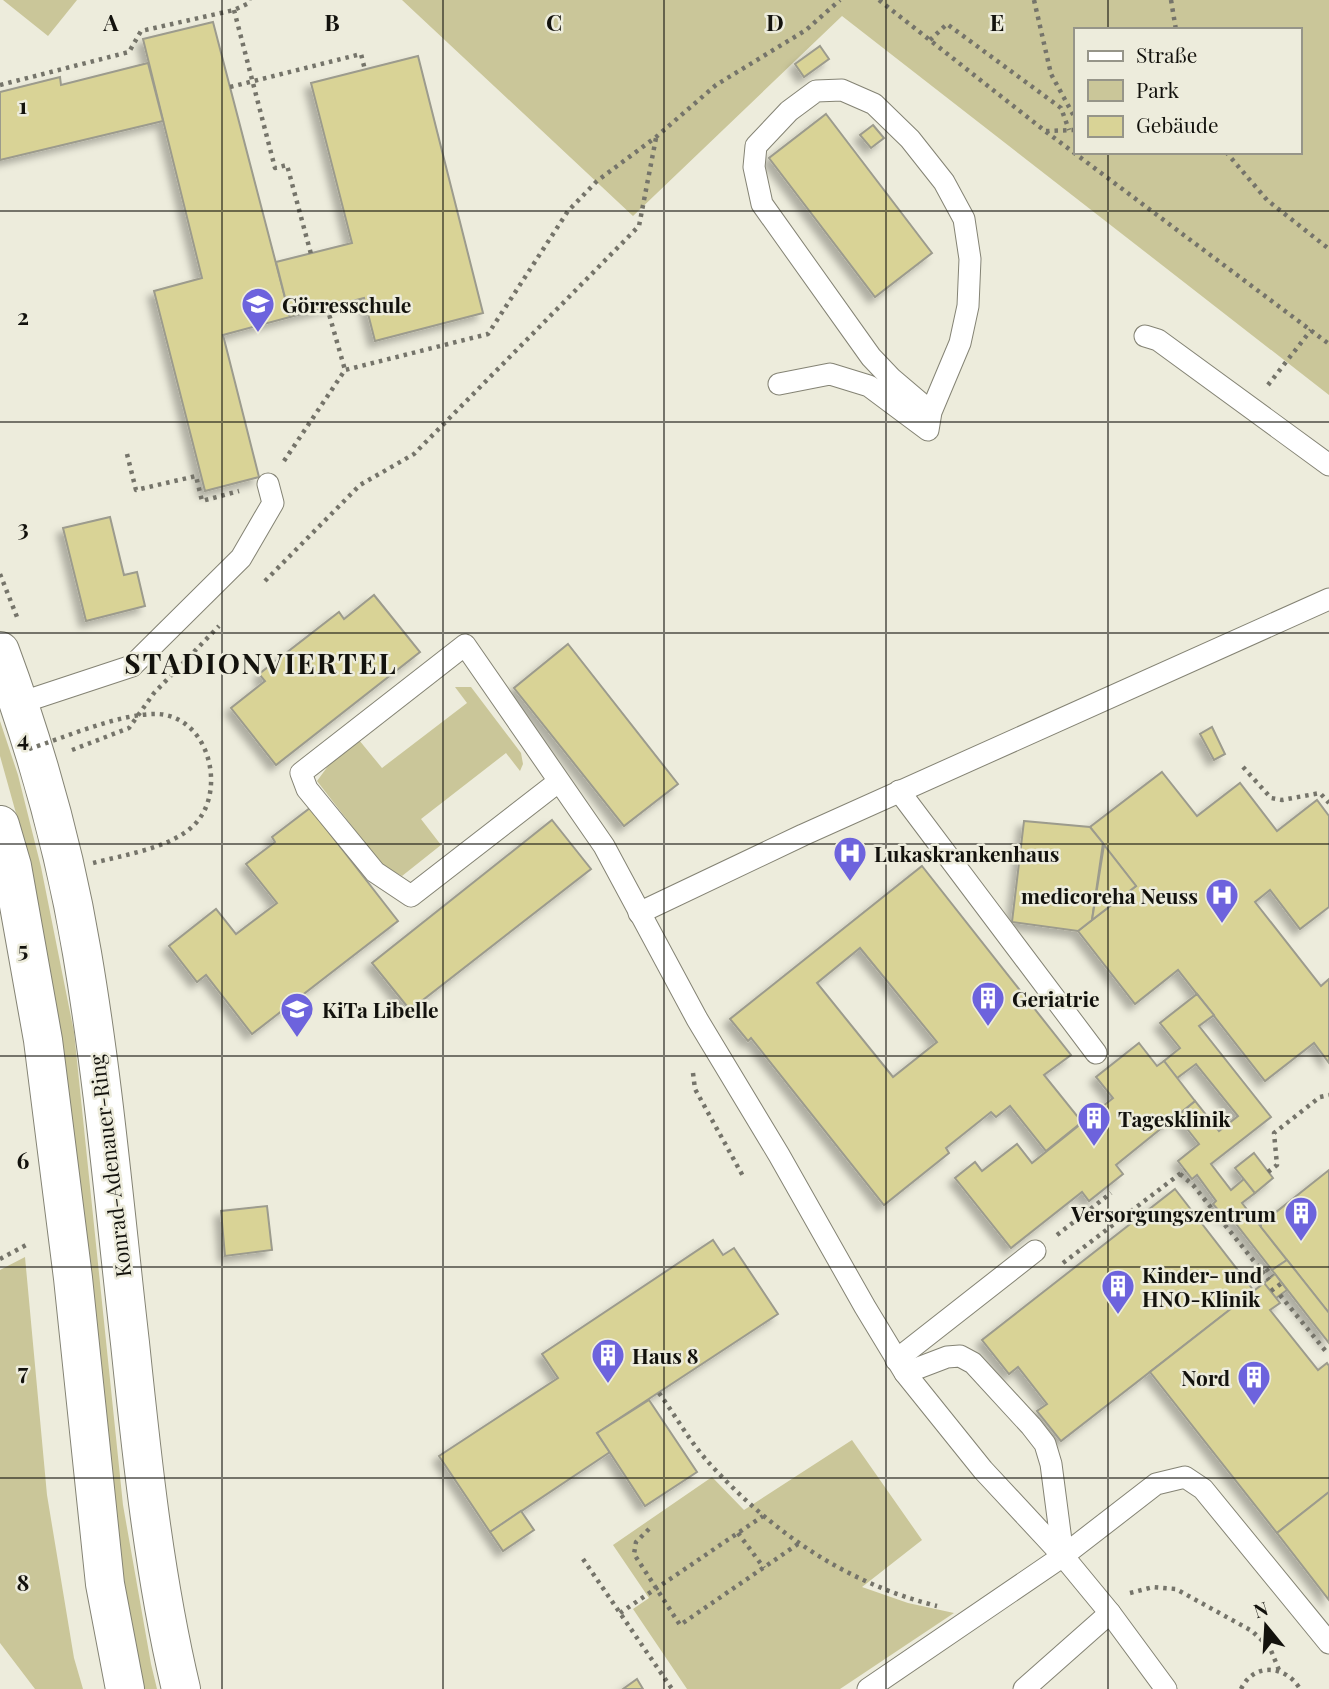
<svg xmlns="http://www.w3.org/2000/svg" width="1329" height="1689" viewBox="0 0 1329 1689" font-family="'Playfair Display',serif">
	<defs>
		<filter id="shadow"><feDropShadow dx="-6" dy="6" stdDeviation="3.5" flood-color="#0004"/></filter>
	</defs>
	<rect width="100%" height="100%" fill="#edecdc"/>
	<g fill="#cac699" fill-rule="evenodd">
		<path d="M3,0H77L48,36Z"/>
		<path d="M402,0H1329V395L842,16L633,216ZM1075,30H1299V152H1075Z"/>
		<path d="M455,687H471L521,753L523,764L520,771L506,753L421,819L441,845L402,876L382,865L317,781L334,758L359,740L382,768L467,703Z"/>
		<path d="M0,721L18,775L41,867L74,1032L123,1505L151,1664L157,1689H144L138,1665L111,1504L31,867L0,756Z"/>
		<path d="M25,1257L47,1495L74,1658L83,1689H35L0,1643V1270Z"/>
		<path d="M852,1440L922,1540L862,1587L908,1603L954,1613L840,1689H687L633,1609L649,1598L613,1545L712,1477L744,1510Z"/>
	</g>
	<g fill="#d9d396" stroke="#9c9b8d" stroke-width="2" fill-rule="evenodd" filter="url(#shadow)">
		<path d="M213,22L290,317L223,335L259,477L205,491L154,291L202,278L143,39Z"/>
		<path d="M820,46L829,59L804,77L795,64Z"/>
		<path d="M418,56L483,313L375,341L364,298L290,317L276,262L352,243L311,83Z"/>
		<path d="M148,63L163,121L0,160V92L60,77L61,85Z"/>
		<path d="M826,114L932,253L875,297L769,158Z"/>
		<path d="M873,125L884,138L871,148L860,135Z"/>
		<path d="M110,517L124,575L137,572L145,606L86,621L63,528Z"/>
		<path d="M374,595L420,652L276,765L231,708L265,681L259,674L339,612L344,619Z"/>
		<path d="M568,644L678,784L624,826L514,688Z"/>
		<path d="M1212,727L1225,754L1214,760L1200,734Z"/>
		<path d="M1162,772L1197,816L1240,783L1277,831L1317,800L1329,816V907L1300,929L1270,890L1255,902L1321,986L1329,979V1063L1314,1043L1265,1081L1178,970L1135,1004L1078,931L1136,886L1090,827Z"/>
		<path d="M310,808L398,921L252,1034L206,975L197,982L169,946L216,909L236,934L277,903L246,864L275,842L272,837Z"/>
		<path d="M552,820L591,869L410,1010L372,963Z"/>
		<path d="M1024,821L1090,827L1103,843L1092,920L1078,931L1012,922Z"/>
		<path d="M1104,845L1136,886L1092,920Z"/>
		<path d="M922,866L1071,1055L1044,1075L1082,1122L1046,1151L1010,1106L996,1117L991,1112L946,1148L949,1153L884,1205L751,1038L748,1041L730,1019ZM860,948L937,1042L893,1077L817,983Z"/>
		<path d="M1197,994L1214,1015L1199,1026L1271,1117L1211,1164L1231,1190L1244,1179L1255,1193L1242,1203L1287,1260L1272,1270L1229,1215L1225,1218L1213,1204L1216,1201L1197,1175L1192,1179L1178,1161L1199,1144L1177,1116L1195,1101L1219,1131L1238,1116L1196,1064L1177,1078L1164,1061L1180,1048L1160,1023Z"/>
		<path d="M1139,1043L1157,1066L1164,1061L1195,1101L1116,1165L1123,1174L1089,1201L1082,1192L1011,1248L955,1178L975,1162L982,1171L1017,1144L1032,1163L1113,1098L1096,1077Z"/>
		<path d="M1254,1153L1273,1178L1255,1193L1235,1168Z"/>
		<path d="M1329,1170V1313L1261,1227V1224Z"/>
		<path d="M1175,1189L1254,1291L1061,1441L1037,1411L1047,1404L1018,1367L1009,1374L982,1340Z"/>
		<path d="M267,1206L272,1250L225,1256L221,1211Z"/>
		<path d="M713,1240L723,1255L734,1248L778,1314L597,1433L610,1452L490,1532L439,1456L558,1378L542,1354Z"/>
		<path d="M1287,1260L1329,1313V1343L1272,1270Z"/>
		<path d="M1275,1274L1287,1290L1276,1298L1264,1283Z"/>
		<path d="M1264,1283L1280,1303L1270,1310L1318,1370L1327,1363L1329,1366V1492L1277,1533L1150,1372Z"/>
		<path d="M649,1400L697,1472L645,1506L597,1433Z"/>
		<path d="M1329,1492V1600L1277,1533Z"/>
		<path d="M521,1511L534,1530L503,1551L490,1532Z"/>
		<path d="M637,1679L643,1689H623Z"/>
	</g>
	<g fill="none" stroke-linecap="round" stroke-linejoin="round">
		<defs>
			<g id="service">
				<path d="M1145,336L1158,340L1329,465"/>
				<path d="M779,384L830,374L869,386L928,430L931,412L960,343L968,306L970,259L964,219L944,182L910,139L874,104L842,90L816,91L789,111L756,146L754,167L762,204L871,357L891,378L931,412"/>
				<path d="M17,704L132,666L241,558L273,503L268,484"/>
				<path d="M558,782L411,896L375,872L307,789L301,773L465,645L604,846L697,1019L779,1155L865,1307L905,1373L983,1470L1063,1556L1110,1613L1166,1689"/>
				<path d="M899,791L1096,1053"/>
				<path d="M639,913L803,835L1329,599"/>
				<path d="M896,1360L1035,1251"/>
				<path d="M905,1373L947,1357L960,1356L973,1363L1031,1426L1045,1444L1051,1464L1063,1556"/>
				<path d="M868,1689L1063,1556L1156,1484L1185,1477L1203,1489L1329,1643"/>
				<path d="M1024,1689L1110,1613"/>
			</g>
			<g id="primary">
				<path d="M0,651C36,748 65,851 82,953C104,1082 115,1213 130,1343C142,1459 154,1575 181,1689"/>
				<path d="M0,825L12,866L43,1040L73,1278L105,1584L125,1689"/>
			</g>
		</defs>
		<use href="#service" stroke="#848374" stroke-width="23"/>
		<use href="#primary" stroke="#848374" stroke-width="40"/>
		<g stroke="#75746a" stroke-width="4.5" stroke-dasharray="3.5 5" stroke-linecap="butt">
			<path d="M879,0L1045,131L1329,344"/>
			<path d="M1034,0L1051,74L1075,118"/>
			<path d="M1171,0L1176,30"/>
			<path d="M234,10L275,168L287,165L311,254"/>
			<path d="M930,40L947,24L1061,108L1069,130"/>
			<path d="M0,85L129,52L141,31L234,10L249,3L250,0"/>
			<path d="M230,87L361,54L365,70"/>
			<path d="M1046,131L1075,130"/>
			<path d="M1226,152L1267,200L1329,249"/>
			<path d="M327,307L345,370"/>
			<path d="M1268,385L1311,330"/>
			<path d="M127,454L136,490L196,476L202,501L239,491"/>
			<path d="M284,461L345,370L488,334L568,211L597,181L656,137L716,85L806,30L840,0"/>
			<path d="M0,574L17,617"/>
			<path d="M265,581L360,485L414,454L639,226L656,138"/>
			<path d="M72,750L129,728L154,693L219,626"/>
			<path d="M1243,767L1271,798L1282,800L1320,793L1329,803"/>
			<path d="M693,1073L695,1089L744,1178"/>
			<path d="M1268,1172L1277,1165L1274,1133L1320,1097L1329,1095"/>
			<path d="M1180,1174L1193,1185L1269,1280"/>
			<path d="M1057,1235L1111,1193"/>
			<path d="M0,1259L30,1243"/>
			<path d="M1063,1263L1185,1170"/>
			<path d="M1260,1269L1264,1266L1272,1276"/>
			<path d="M1271,1291L1282,1283"/>
			<path d="M1280,1295L1328,1354"/>
			<path d="M659,1393C675,1415 690,1442 709,1463C772,1532 845,1583 937,1606"/>
			<path d="M649,1529L636,1542L634,1554L680,1625L798,1544"/>
			<path d="M738,1533L764,1568"/>
			<path d="M583,1559L672,1689"/>
			<path d="M1130,1593L1153,1587L1176,1589L1252,1631L1270,1648L1279,1670"/>
			<path d="M620,1613L763,1516"/>
			<path d="M1241,1689C1254,1662 1286,1665 1300,1689"/>
		</g>
		<use href="#service" stroke="#fff" stroke-width="21"/>
		<use href="#primary" stroke="#fff" stroke-width="38"/>
		<path stroke="#75746a" stroke-width="4.5" stroke-dasharray="3.5 5" stroke-linecap="butt" d="M29,749C66,737 120,713 158,714C210,717 228,793 193,826C170,848 124,855 93,863"/>
	</g>
	<path fill="none" stroke="#13120d" stroke-width="2" stroke-opacity="0.55" d="M222,0V1689M443,0V1689M664,0V1689M886,0V1689M1108,0V30M1108,152V1689M0,211H1329M0,422H1329M0,633H1329M0,844H1329M0,1056H1329M0,1267H1329M0,1478H1329"/>
	<defs>
		<symbol id="school-pin" viewBox="-11 -11 22 30"><path d="M0 17L-7.5 6A9.5 9.5 0 1 1 7.5 6Z" fill="#6d63dd" stroke="#edecdc"/><path d="M0-5L7-2L0 1L-7-2ZM-4 1L0 2.5L4 1V4Q0 6-4 4Z" fill="#fff"/></symbol>
		<symbol id="hospital-pin" viewBox="-11 -11 22 30"><path d="M0 17L-7.5 6A9.5 9.5 0 1 1 7.5 6Z" fill="#6d63dd" stroke="#edecdc"/><path d="M-5-5h3v3.5h4V-5h3V5h-3V1.5h-4V5h-3Z" fill="#fff"/></symbol>
		<symbol id="building-pin" viewBox="-11 -11 22 30"><path d="M0 17L-7.5 6A9.5 9.5 0 1 1 7.5 6Z" fill="#6d63dd" stroke="#edecdc"/><path d="M-4-6H4V6H1V3H-1V6H-4ZM-2.5-4.3h1.7v1.8h-1.7ZM.8-4.3h1.7v1.8H.8ZM-2.5-1h1.7V.8h-1.7ZM.8-1h1.7V.8H.8Z" fill="#fff"/></symbol>
	</defs>
	<g fill-rule="evenodd">
		<use href="#school-pin" x="239" y="285" width="38" height="52"/>
		<use href="#hospital-pin" x="831" y="834" width="38" height="52"/>
		<use href="#hospital-pin" x="1203" y="876" width="38" height="52"/>
		<use href="#building-pin" x="969" y="979" width="38" height="52"/>
		<use href="#school-pin" x="278" y="990" width="38" height="52"/>
		<use href="#building-pin" x="1075" y="1099" width="38" height="52"/>
		<use href="#building-pin" x="1282" y="1194" width="38" height="52"/>
		<use href="#building-pin" x="1099" y="1267" width="38" height="52"/>
		<use href="#building-pin" x="589" y="1336" width="38" height="52"/>
		<use href="#building-pin" x="1235" y="1358" width="38" height="52"/>
	</g>
	<g text-anchor="middle" dominant-baseline="central" stroke-width="5" stroke-linejoin="round" paint-order="stroke">
		<g font-size="21" font-weight="bold" fill="#13120d" stroke="#edecdc" text-anchor="start">
			<text x="282" y="304">Görresschule</text>
			<text x="874" y="853">Lukaskrankenhaus</text>
			<text x="1198" y="895" text-anchor="end">medicoreha Neuss</text>
			<text x="1012" y="998">Geriatrie</text>
			<text x="322" y="1009">KiTa Libelle</text>
			<text x="1118" y="1118">Tagesklinik</text>
			<text x="1276" y="1213" text-anchor="end">Versorgungszentrum</text>
			<text x="1142" y="1274">Kinder- und<tspan x="1142" dy="24">HNO-Klinik</tspan></text>
			<text x="632" y="1355">Haus 8</text>
			<text x="1230" y="1377" text-anchor="end">Nord</text>
		</g>
		<g font-size="21" fill="#13120d" stroke="#edecdc">
			<text transform="translate(109 1166) rotate(-97)">Konrad-Adenauer-Ring</text>
		</g>
		<g font-size="28" font-weight="bold" letter-spacing="2" fill="#13120d" stroke="#edecdc">
			<text x="261" y="662">STADIONVIERTEL</text>
		</g>
	</g>
	<g font-size="23" text-anchor="middle" font-weight="bold" fill="#13120d" stroke="#edecdc" stroke-width="5" stroke-linejoin="round" paint-order="stroke">
		<text x="111" y="31">A</text>
		<text x="332" y="31">B</text>
		<text x="554" y="31">C</text>
		<text x="775" y="31">D</text>
		<text x="997" y="31">E</text>
		<text x="23" y="114">1</text>
		<text x="23" y="325">2</text>
		<text x="23" y="536">3</text>
		<text x="23" y="747">4</text>
		<text x="23" y="958">5</text>
		<text x="23" y="1169">6</text>
		<text x="23" y="1380">7</text>
		<text x="23" y="1591">8</text>
	</g>
	<rect x="1074" y="28" width="228" height="126" fill="#edecdc" stroke="#969589" stroke-width="2"/>
	<rect x="1088" y="51" width="35" height="10" fill="#ffffff" stroke="#969589" stroke-width="2"/>
	<text x="1136" y="63" font-size="21" fill="#13120d">Straße</text>
	<rect x="1088" y="80" width="35" height="21" fill="#cac699" stroke="#969589" stroke-width="2"/>
	<text x="1136" y="98" font-size="21" fill="#13120d">Park</text>
	<rect x="1088" y="116" width="35" height="21" fill="#d9d396" stroke="#969589" stroke-width="2"/>
	<text x="1136" y="133" font-size="21" fill="#13120d">Gebäude</text>
	<g transform="translate(1266 1626) rotate(342)" stroke="#edecdc" stroke-width="5" paint-order="stroke">
	<path d="M0-5L12 26L0 18L-12 26Z" fill="#13120d"/>
	<text y="-10" font-size="19" font-weight="bold" text-anchor="middle" fill="#13120d">N</text>
	</g>
</svg>
